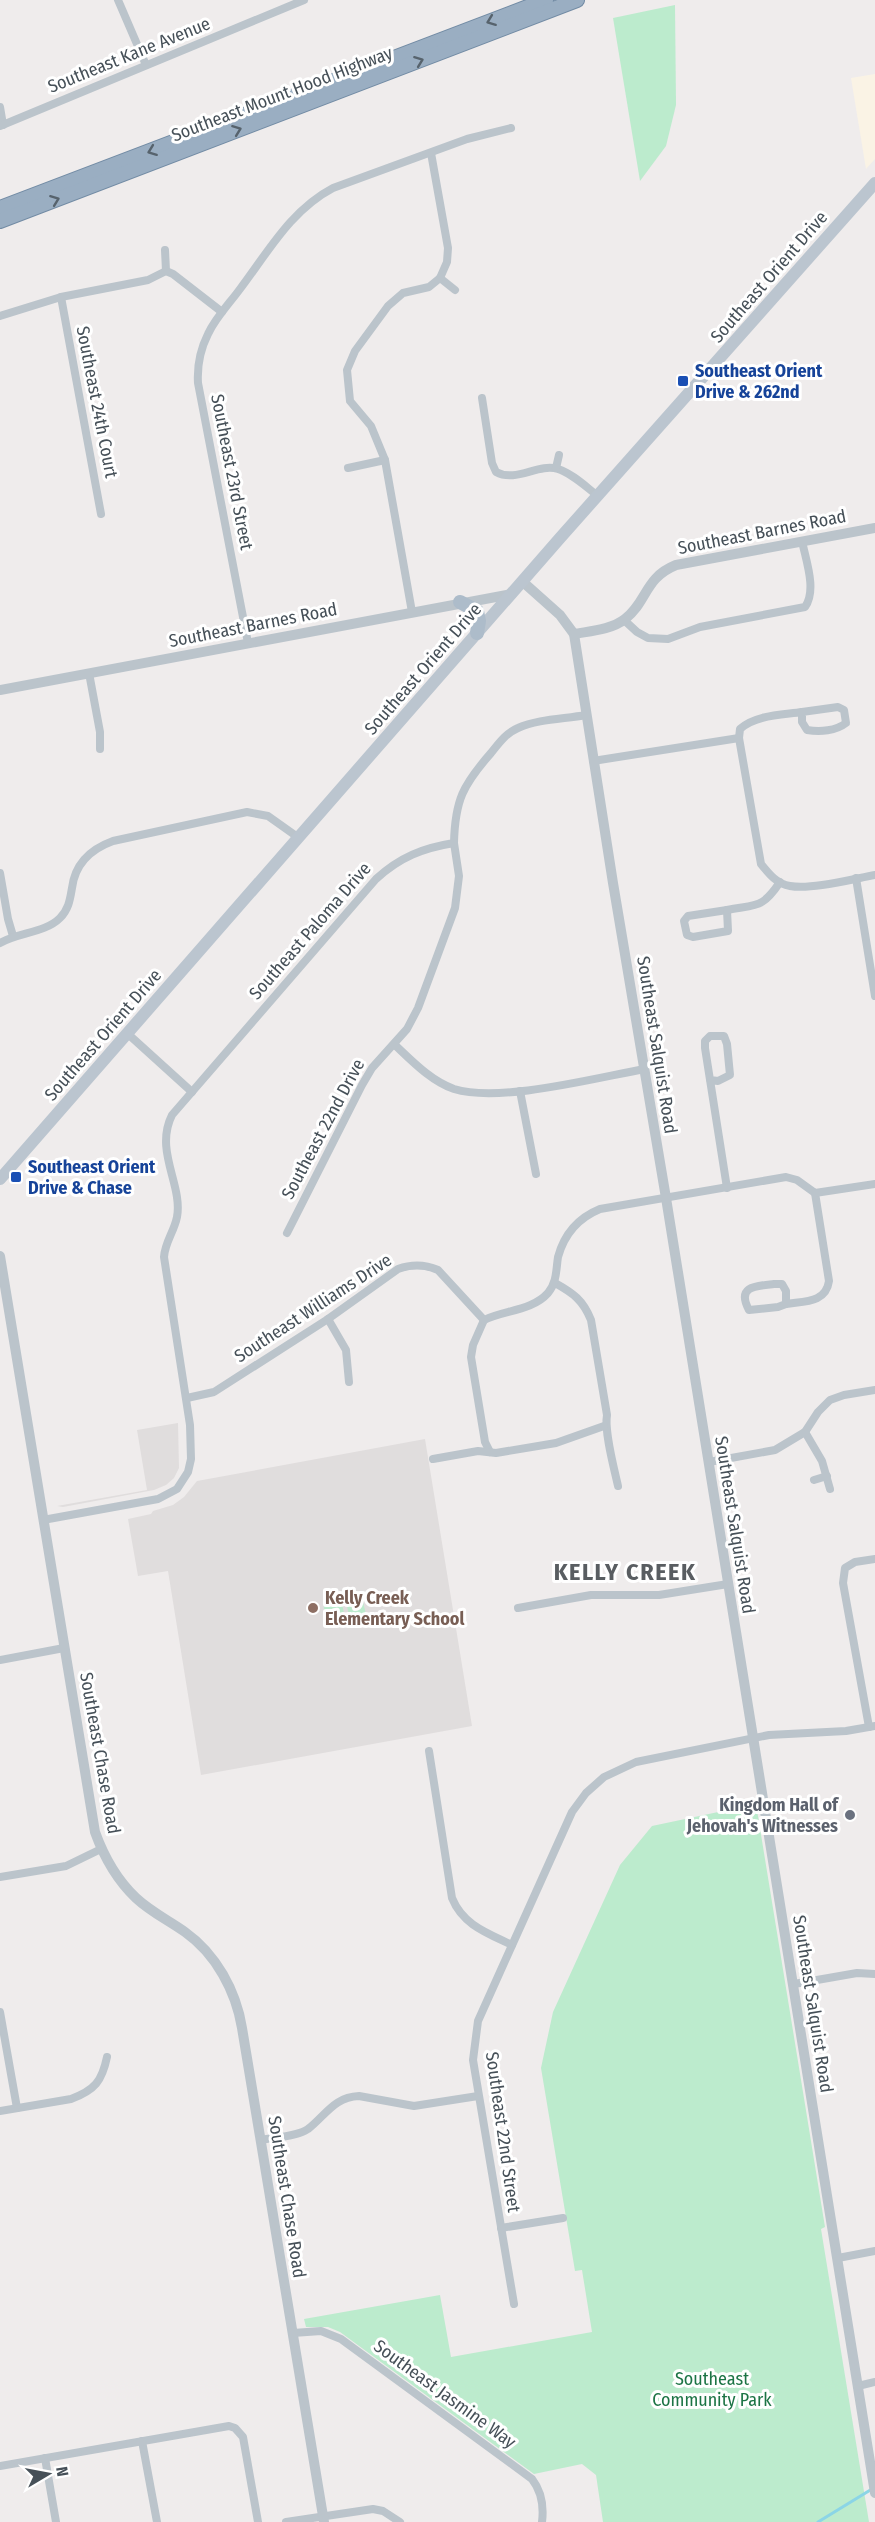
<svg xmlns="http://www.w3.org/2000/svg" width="875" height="2522" viewBox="0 0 875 2522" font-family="'Fira Sans Condensed',sans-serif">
	<rect width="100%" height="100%" fill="#efecec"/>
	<path fill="#faf3e5" d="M875,74V159L866,169L851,78Z"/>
	<g fill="#e0dddd">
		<path d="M178,1423L179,1468L174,1478L166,1485L154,1490L63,1507L57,1506L147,1490L137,1430Z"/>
		<path d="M425,1439L472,1726L201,1775L168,1571L138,1576L128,1519L151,1514L153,1511L173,1505L184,1497L197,1481Z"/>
	</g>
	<g fill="#bcebcd">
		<path d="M675,5L676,105L666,146L640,181L613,18Z"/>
		<path d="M362,1598L366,1614L359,1625L351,1626L346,1601Z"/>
		<path d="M341,1599L345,1618L326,1621L323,1602Z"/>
		<path d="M756,1804L825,2227L821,2229L869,2522H603L596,2475L582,2464L534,2474L340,2332L328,2327H306L304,2319L440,2295L451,2357L592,2332L582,2270L575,2271L541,2068L553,2012L620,1865L652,1826Z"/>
	</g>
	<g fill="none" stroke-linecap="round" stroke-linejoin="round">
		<path stroke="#8bd5e6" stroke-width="3" d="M818,2522L872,2489"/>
		<defs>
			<g id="trunk">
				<path d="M0,208L546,0"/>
				<path d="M0,221L577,0"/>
			</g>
		</defs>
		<use href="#trunk" stroke="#728ba4" stroke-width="16"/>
		<g stroke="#bbc4cb" stroke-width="8">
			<path d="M118,0L146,65"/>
			<path d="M0,107L3,125"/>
			<path d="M0,126L304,0"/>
			<path d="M165,250L166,271L173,274L222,312"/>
			<path d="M440,278L455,290"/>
			<path d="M61,297L101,514"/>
			<path d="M0,316L61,297L148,280L166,271"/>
			<path d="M482,398L492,463L496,472C516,483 538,463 558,469C573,474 586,487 598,496"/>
			<path d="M348,468L385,460"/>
			<path d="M556,468L559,455"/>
			<path d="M412,612L385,460L371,426L350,401L347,370L355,351L388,306L403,293L429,287L440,278L447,262L448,248L431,153"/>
			<path d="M624,620L637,632L648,638L668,639L700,627L805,607C817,590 806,561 802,541"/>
			<path d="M248,643L198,383C197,366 200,350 208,334C216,317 229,304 240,289C268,252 291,210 333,188L467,139L511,128"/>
			<path d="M89,673L100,732V749"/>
			<path d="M838,707L844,710L846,723C836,731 820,732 807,730L802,722V712Z"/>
			<path d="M802,712C782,715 755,715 740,729L739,738L761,864C769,874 777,884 790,886C811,890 853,879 875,875"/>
			<path d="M593,761L739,738"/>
			<path d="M0,873L8,919L13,936"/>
			<path d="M856,878L875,996"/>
			<path d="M727,910L728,931L693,937L687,935L684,921L688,916Z"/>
			<path d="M727,910C757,904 762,909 780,882"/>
			<path d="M0,943C19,932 45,933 60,918C69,909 70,899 72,888C75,864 91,849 113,841L247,812L268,816L299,838"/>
			<path d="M128,1034L192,1092"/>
			<path d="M395,1045C412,1061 431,1081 454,1089C500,1103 595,1078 645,1069"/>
			<path d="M710,1080L718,1081L730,1075L727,1044L724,1036H710L705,1041V1048L727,1188"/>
			<path d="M520,1091L536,1174"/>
			<path d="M287,1233L362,1085L372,1068L407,1029L418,1008L455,908L459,876L454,843"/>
			<path d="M555,1283C573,1293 583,1300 591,1320L607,1415C604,1431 614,1468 618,1486"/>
			<path d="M774,1284H782L786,1291V1304L778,1307L749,1310C736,1286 756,1286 774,1284Z"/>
			<path d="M786,1304C804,1301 826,1303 829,1281L815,1193"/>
			<path d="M328,1319L346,1350L349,1382"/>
			<path d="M484,1320C504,1310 532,1311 548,1293C557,1282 556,1270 558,1257C564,1235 578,1218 600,1209L786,1177L797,1180L815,1193L875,1184"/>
			<path d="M484,1320L473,1345L471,1357L485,1442L490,1452"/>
			<path d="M187,1398L214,1392L328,1319L398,1269C412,1264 424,1264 438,1270L484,1320"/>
			<path d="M805,1432L822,1461L830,1489"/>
			<path d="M433,1459L478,1451L496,1453L556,1443L604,1426"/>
			<path d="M709,1462L775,1450L805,1432L818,1412L830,1400L844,1395L875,1390"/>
			<path d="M814,1480L827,1476"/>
			<path d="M43,1520L158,1499L177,1489L188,1472L191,1459L190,1425L164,1257C165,1242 174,1232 177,1217C183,1185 154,1151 172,1115L376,879C400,857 423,848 454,843C455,800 463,785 491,753C499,743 506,733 518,728C538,719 564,719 586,715"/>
			<path d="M518,1608L591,1595H659L728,1584"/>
			<path d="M0,1660L64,1648"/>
			<path d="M869,1727L843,1583L845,1568L855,1562L875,1559"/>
			<path d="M429,1751L452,1898C463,1925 487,1933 512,1945"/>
			<path d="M0,1877L66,1866L101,1849"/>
			<path d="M794,1984L857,1973L875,1974"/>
			<path d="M0,2012L17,2108"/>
			<path d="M0,2111L71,2099C95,2090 102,2081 107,2057"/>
			<path d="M261,2140C275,2137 296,2137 308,2129C326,2115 334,2097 359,2096L414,2106L478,2096"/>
			<path d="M501,2228L563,2218"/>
			<path d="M838,2258L875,2251"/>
			<path d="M514,2304L473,2060L478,2021L572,1812L586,1793L604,1777L636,1762L769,1735L846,1731L875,1726"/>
			<path d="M293,2333L321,2331L341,2339L532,2479C542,2492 544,2506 542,2522"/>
			<path d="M858,2386L875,2382"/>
			<path d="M142,2441L157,2522"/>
			<path d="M45,2458L56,2522"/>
			<path d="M0,2466L229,2426L235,2428L243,2437L258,2522"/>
			<path d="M286,2522L373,2509L383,2511L400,2522"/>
		</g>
		<g stroke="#bbc4cb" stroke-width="10">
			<path d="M523,582L560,615L574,634L613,883L666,1198L875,2493"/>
			<path d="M574,634C590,631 611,630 625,619C648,601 644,578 676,565L875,528"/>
			<path d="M0,690L512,594"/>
			<path d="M0,1256L95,1832C104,1857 117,1880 136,1898C151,1912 168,1920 185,1932C216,1954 236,1991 242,2028L324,2522"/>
		</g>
		<path stroke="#bbc5cf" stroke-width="12" d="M0,1179L560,538L875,183"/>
		<path stroke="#adbcca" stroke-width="14" d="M460,602L477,611L479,621L477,633"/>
		<use href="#trunk" stroke="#9aaec2" stroke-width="14"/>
	</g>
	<defs><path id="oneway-chevron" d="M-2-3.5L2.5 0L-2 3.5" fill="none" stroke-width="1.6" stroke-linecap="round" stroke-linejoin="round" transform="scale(1.5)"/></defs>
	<g stroke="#57636d">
		<use href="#oneway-chevron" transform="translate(491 21) rotate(159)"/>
		<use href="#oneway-chevron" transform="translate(419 61) rotate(-21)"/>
		<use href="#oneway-chevron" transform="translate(237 130) rotate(-21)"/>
		<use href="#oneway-chevron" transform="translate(152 151) rotate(159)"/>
		<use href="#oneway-chevron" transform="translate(55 200) rotate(-21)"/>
	</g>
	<g fill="#1a4fb4" stroke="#fff" stroke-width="2">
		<rect x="677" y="375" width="12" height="12" rx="3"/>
		<rect x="10" y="1171" width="12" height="12" rx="3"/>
	</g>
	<circle fill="#8d6e63" stroke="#fff" stroke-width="2" cx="313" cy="1608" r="6"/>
	<circle fill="#6b7280" stroke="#fff" stroke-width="2" cx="850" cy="1815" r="6"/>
	<g text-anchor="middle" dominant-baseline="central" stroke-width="6" stroke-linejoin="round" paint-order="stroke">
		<g font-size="18" fill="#465058" stroke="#fff">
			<text transform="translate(129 55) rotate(-22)">Southeast Kane Avenue</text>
			<text transform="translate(282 94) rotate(-21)">Southeast Mount Hood Highway</text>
			<text transform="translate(769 277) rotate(-49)">Southeast Orient Drive</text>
			<text transform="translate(97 402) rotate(79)">Southeast 24th Court</text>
			<text transform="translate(232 472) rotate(79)">Southeast 23rd Street</text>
			<text transform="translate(762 532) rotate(-11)">Southeast Barnes Road</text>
			<text transform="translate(253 625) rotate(-11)">Southeast Barnes Road</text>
			<text transform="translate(423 669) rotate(-49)">Southeast Orient Drive</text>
			<text transform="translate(310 931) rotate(-49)">Southeast Paloma Drive</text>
			<text transform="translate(103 1035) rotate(-49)">Southeast Orient Drive</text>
			<text transform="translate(657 1045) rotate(81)">Southeast Salquist Road</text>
			<text transform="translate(323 1129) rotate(-62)">Southeast 22nd Drive</text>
			<text transform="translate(313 1308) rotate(-33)">Southeast Williams Drive</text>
			<text transform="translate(735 1525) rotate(81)">Southeast Salquist Road</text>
			<text transform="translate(100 1753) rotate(80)">Southeast Chase Road</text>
			<text transform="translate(813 2004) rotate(81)">Southeast Salquist Road</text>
			<text transform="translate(503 2132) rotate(82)">Southeast 22nd Street</text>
			<text transform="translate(287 2197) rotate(81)">Southeast Chase Road</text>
			<text transform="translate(445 2394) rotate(36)">Southeast Jasmine Way</text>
		</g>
		<g font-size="18" font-weight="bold" fill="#164399" stroke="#fff" text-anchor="start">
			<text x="695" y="371">Southeast Orient<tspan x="695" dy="21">Drive &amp; 262nd</tspan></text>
			<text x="28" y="1167">Southeast Orient<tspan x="28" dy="21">Drive &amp; Chase</tspan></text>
		</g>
		<g font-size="18" font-weight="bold" fill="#785e54" stroke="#fff" text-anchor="start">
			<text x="325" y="1598">Kelly Creek<tspan x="325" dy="21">Elementary School</tspan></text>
		</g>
		<g font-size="18" font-weight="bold" fill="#5b616d" stroke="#fff" text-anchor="end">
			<text x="838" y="1805">Kingdom Hall of<tspan x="838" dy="21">Jehovah's Witnesses</tspan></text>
		</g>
		<g font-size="18" fill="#1c7445" stroke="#fff">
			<text x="712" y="2379">Southeast<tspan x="712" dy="21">Community Park</tspan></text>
		</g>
		<g font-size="24" font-weight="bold" letter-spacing="1.5" fill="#595d61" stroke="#fff">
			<text x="625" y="1572">KELLY CREEK</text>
		</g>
	</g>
	<g transform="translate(48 2474) rotate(80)" stroke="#ffffff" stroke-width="4.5" paint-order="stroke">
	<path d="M0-4.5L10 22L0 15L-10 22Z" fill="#465058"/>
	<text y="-9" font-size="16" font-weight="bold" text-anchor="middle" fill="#465058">N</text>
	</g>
</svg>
